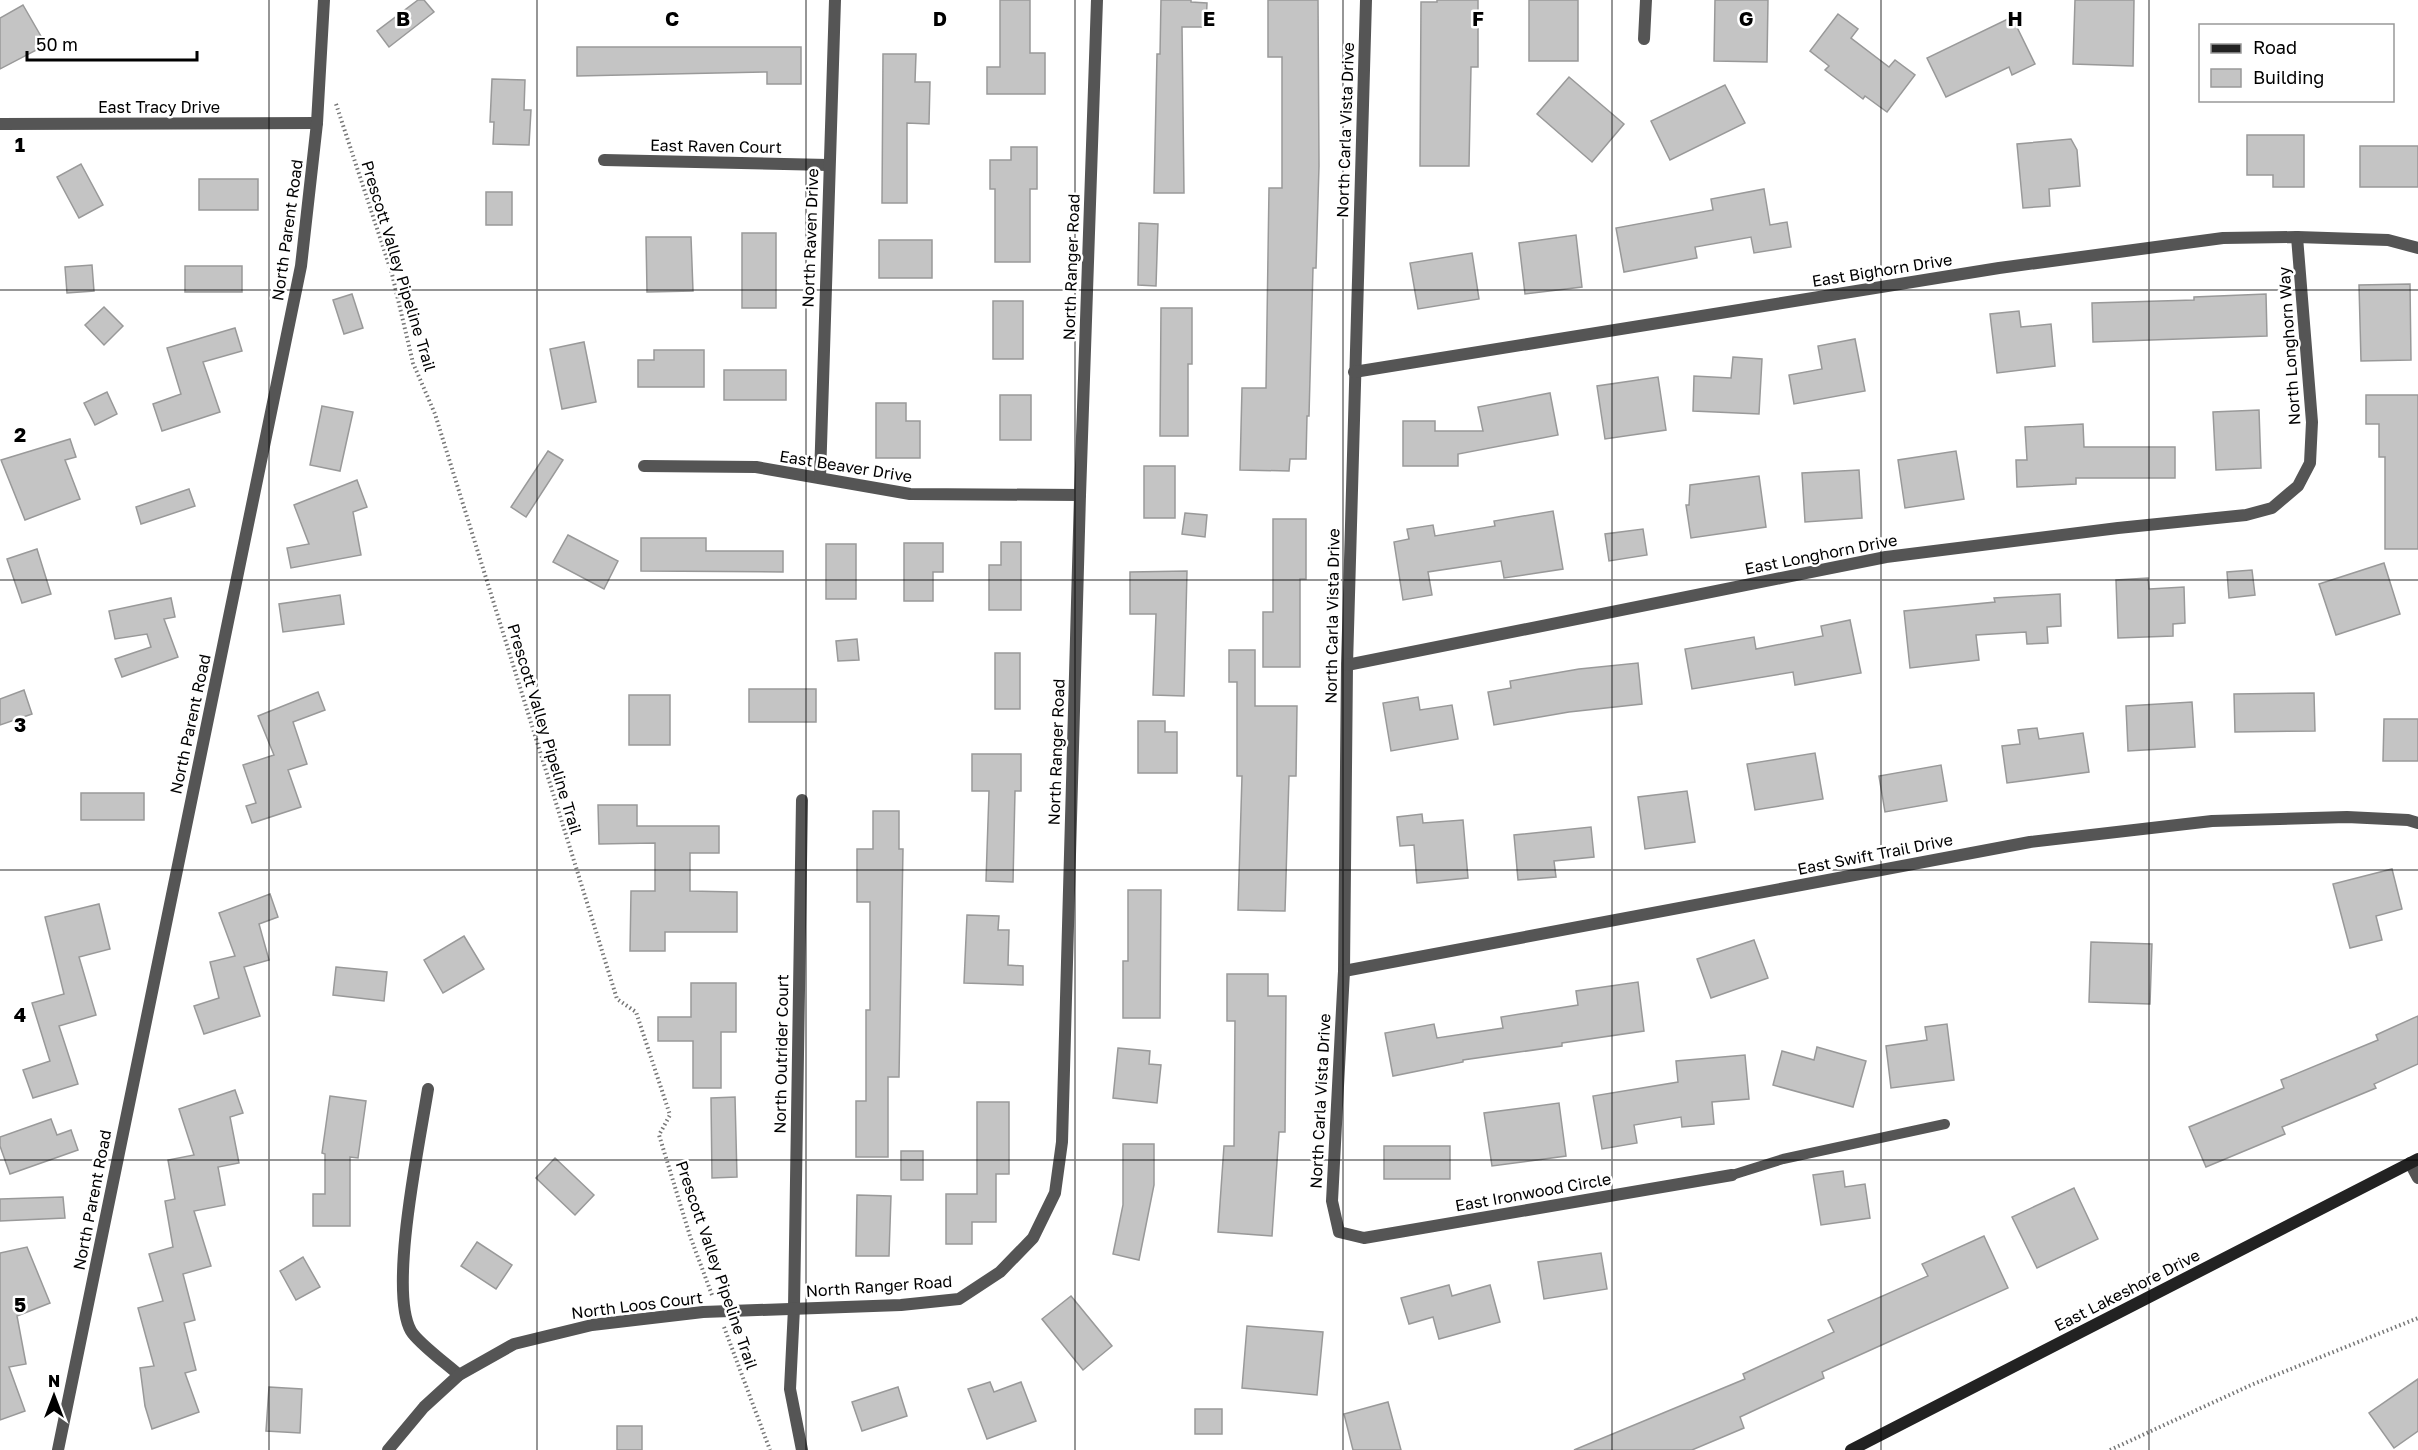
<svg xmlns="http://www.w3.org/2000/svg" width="2418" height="1450" viewBox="0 0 2418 1450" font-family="'Golos Text',sans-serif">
	<rect width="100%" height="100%" fill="#fff"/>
	<g fill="#c4c4c4" stroke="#999" stroke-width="1.5">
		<path d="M418,0H424L434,12L389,47L377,31Z"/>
		<path d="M1000,0H1030V53H1045V94H987V67H1000Z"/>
		<path d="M1161,0H1191V2L1207,3L1206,27H1182L1184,193H1154L1157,54H1160Z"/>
		<path d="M1268,0H1318L1319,166L1316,268H1313L1309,416H1307L1306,459H1290L1289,471L1240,470L1242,388H1266L1269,188H1282V57H1268Z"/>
		<path d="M1437,0H1478V67H1471L1469,166H1420L1421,2H1437Z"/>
		<rect x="1529" y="0" width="49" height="61"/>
		<path d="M1715,0H1768L1767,62L1714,61Z"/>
		<path d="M2075,0H2134L2133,66L2073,64Z"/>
		<path d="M23,5L46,45L0,69V18Z"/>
		<path d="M1838,14L1858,29L1851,38L1889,67L1895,60L1915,75L1887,112L1865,96L1863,99L1825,70L1829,66L1810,51Z"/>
		<path d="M2012,17L2035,64L2012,75L2009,67L1946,97L1927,58Z"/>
		<path d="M577,47H801V84H767V72L577,76Z"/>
		<path d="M883,54H916L915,82H930L929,124L907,123V203H882Z"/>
		<path d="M1569,77L1624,124L1592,162L1537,114Z"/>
		<path d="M492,79L525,80L524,110H531L529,145L493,144L494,122H490Z"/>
		<path d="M1725,85L1745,123L1670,160L1651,121Z"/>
		<path d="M2247,135H2304V187H2273V175H2247Z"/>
		<path d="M2071,139L2077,150L2080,186L2049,189L2050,206L2023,208L2017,144Z"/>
		<rect x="2360" y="146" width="58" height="41"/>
		<path d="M1011,147H1037V189H1030V262H995V189H990V160H1011Z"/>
		<path d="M81,164L103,205L79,218L57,177Z"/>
		<rect x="199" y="179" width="59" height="31"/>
		<path d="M1764,189L1770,225L1787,222L1791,247L1754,253L1751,237L1695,247L1697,258L1624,272L1616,228L1713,210L1711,199Z"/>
		<rect x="486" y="192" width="26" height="33"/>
		<path d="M1139,223L1158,224L1156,286L1138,285Z"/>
		<rect x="742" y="233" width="34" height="75"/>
		<path d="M1576,235L1582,287L1525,294L1519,243Z"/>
		<path d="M646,237H691L693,291L647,292Z"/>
		<rect x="879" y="240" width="53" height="38"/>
		<path d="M1472,253L1479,299L1418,309L1410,263Z"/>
		<path d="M92,265L94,291L67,293L65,267Z"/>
		<rect x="185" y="266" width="57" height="26"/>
		<path d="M2410,284L2411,360L2361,361L2359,285Z"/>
		<path d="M352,294L363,328L344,334L333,300Z"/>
		<path d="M2266,294L2267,336L2093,342L2092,303L2194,300V297Z"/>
		<rect x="993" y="301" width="30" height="58"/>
		<path d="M104,307L123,326L104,345L85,325Z"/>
		<path d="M1161,308H1192V364H1188V436H1160Z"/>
		<path d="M2019,311L2021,327L2051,324L2055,366L1997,373L1990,314Z"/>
		<path d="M235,328L242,351L203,362L220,412L162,431L153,404L181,394L167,348Z"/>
		<path d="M1855,339L1865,391L1794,404L1789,375L1822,369L1818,346Z"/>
		<path d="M584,342L596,402L562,409L550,349Z"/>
		<path d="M654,350H704V387H638V360H654Z"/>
		<path d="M1733,357L1762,359L1759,414L1693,411L1694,376L1731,378Z"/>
		<rect x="724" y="370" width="62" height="30"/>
		<path d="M1658,377L1666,430L1605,439L1597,386Z"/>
		<path d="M107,392L117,414L95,425L84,403Z"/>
		<path d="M1550,393L1558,435L1458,454V466H1403V421H1435V431H1483L1478,407Z"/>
		<rect x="1000" y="395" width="31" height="45"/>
		<path d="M2366,395H2418V549H2385V457H2379V424H2366Z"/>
		<path d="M876,403H906V421H920V458H876Z"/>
		<path d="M322,406L353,412L340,471L310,465Z"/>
		<path d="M2259,410L2261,468L2216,470L2213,412Z"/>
		<path d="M2083,424L2084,447H2175V478H2076V484L2017,487L2016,460H2027L2025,427Z"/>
		<path d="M70,439L76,457L65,460L80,499L25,520L1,460Z"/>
		<path d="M548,451L563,460L526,517L511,507Z"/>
		<path d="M1956,451L1964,499L1905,508L1898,460Z"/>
		<rect x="1144" y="466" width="31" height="52"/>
		<path d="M1859,470L1862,518L1805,522L1802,473Z"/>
		<path d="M1759,476L1766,527L1691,538L1686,505H1689L1690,485Z"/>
		<path d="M357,480L367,507L353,512L361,555L291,568L287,548L309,544L294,505Z"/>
		<path d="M189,489L195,506L141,524L136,507Z"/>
		<path d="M1553,511L1563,569L1504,578L1501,561L1428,572L1432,595L1403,600L1394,542L1409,539L1407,529L1433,525L1435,536L1495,526L1494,521Z"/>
		<path d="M1185,513L1207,515L1205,537L1182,534Z"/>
		<path d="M1273,519H1306V579H1300V667H1263V612H1273Z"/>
		<path d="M1643,529L1647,555L1609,561L1605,534Z"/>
		<path d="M568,535L618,561L604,589L553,562Z"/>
		<path d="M641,538H706V551H783V572L641,571Z"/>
		<path d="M1001,542H1021V610H989V565H1001Z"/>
		<path d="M904,543H943V572H933V601H904Z"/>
		<rect x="826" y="544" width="30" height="55"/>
		<path d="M37,549L51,594L22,603L7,559Z"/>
		<path d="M2384,563L2400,614L2336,635L2319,584Z"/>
		<path d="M2252,570L2255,595L2229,598L2227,572Z"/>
		<path d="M1187,571L1184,696L1153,695L1156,614H1130V572Z"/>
		<path d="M2148,578L2149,589L2184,587L2185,623L2173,624V636L2118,638L2116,580Z"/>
		<path d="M2060,594L2061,626L2047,627L2048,643L2027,644L2026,632L1976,635L1979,660L1910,668L1904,611L1995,602L1994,598Z"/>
		<path d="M340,595L344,624L283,632L279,604Z"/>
		<path d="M171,598L175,617L164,619L178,657L122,677L115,659L151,647L147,634L115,639L109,611Z"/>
		<path d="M1850,620L1861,673L1795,685L1793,672L1692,689L1685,649L1754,637L1756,649L1823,636L1821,626Z"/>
		<path d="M857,639L859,660L838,661L836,641Z"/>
		<path d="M1229,650H1255V706H1297L1296,776H1289L1285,911L1238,910L1242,776H1237V682H1229Z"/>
		<rect x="995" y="653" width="25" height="56"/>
		<path d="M1638,663L1642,704L1569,712L1494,725L1488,692L1511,688L1510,681L1579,669Z"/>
		<rect x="749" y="689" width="67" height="33"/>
		<path d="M24,690L32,714L0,725V699Z"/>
		<path d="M318,692L325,710L293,722L307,764L288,770L301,807L252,823L246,806L256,803L243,765L274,755L258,716Z"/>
		<path d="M2314,693L2315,731L2235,732L2234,694Z"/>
		<rect x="629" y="695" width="41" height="50"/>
		<path d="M1418,697L1420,710L1452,705L1458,739L1391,751L1383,703Z"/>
		<path d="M2192,702L2195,747L2128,751L2126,706Z"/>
		<path d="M2384,719H2418V761H2383Z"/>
		<path d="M1138,721H1165V732H1177V773H1138Z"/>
		<path d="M2037,728L2039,739L2083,733L2089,772L2007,783L2002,746L2020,744L2018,730Z"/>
		<path d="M1815,753L1823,799L1755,810L1747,764Z"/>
		<path d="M972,754H1021V791H1015L1013,882L986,881L989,791H972Z"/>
		<path d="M1941,765L1947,801L1885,812L1879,776Z"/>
		<path d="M1687,791L1695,842L1645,849L1638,797Z"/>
		<rect x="81" y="793" width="63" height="27"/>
		<path d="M598,805H637V826H719V853H690V891L737,892V932H665V951H630L631,891H655V843L599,844Z"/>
		<path d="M873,811H899V849H903L899,1077H888V1157H856V1101H866V1010H870V902H857V849H873Z"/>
		<path d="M1422,814L1423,823L1463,820L1468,878L1417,883L1414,845L1400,846L1397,817Z"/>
		<path d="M1591,827L1594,857L1554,861L1556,877L1518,880L1514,835Z"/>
		<path d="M2392,869L2402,909L2376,916L2382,940L2350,948L2333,884Z"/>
		<path d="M1128,890H1161L1160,1018H1123V961H1128Z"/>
		<path d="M270,894L278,917L259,924L269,960L244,967L260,1016L204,1034L194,1006L219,998L210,962L235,956L219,913Z"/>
		<path d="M99,904L110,949L79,957L96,1015L59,1026L78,1084L33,1098L23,1070L50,1061L32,1003L64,994L45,917Z"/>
		<path d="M967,915L999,916L998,930H1009L1008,965L1023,966V985L964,983Z"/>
		<path d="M464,936L484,969L443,993L424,960Z"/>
		<path d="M1754,940L1768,978L1711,998L1697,959Z"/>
		<path d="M2091,942L2152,944L2150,1004L2089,1002Z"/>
		<path d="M336,967L387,972L384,1001L333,995Z"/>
		<path d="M1227,974H1268V996H1286L1285,1132H1279L1272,1236L1218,1232L1224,1146H1234L1235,1021H1227Z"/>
		<path d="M1638,982L1644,1031L1562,1043V1046L1463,1060V1062L1393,1076L1385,1033L1434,1024L1437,1038L1503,1028L1501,1017L1578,1005L1576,991Z"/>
		<path d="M691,983H736V1032H721V1088H693V1041H658V1017H691Z"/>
		<path d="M2418,1016V1064L2374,1084L2376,1088L2282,1127L2285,1134L2206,1167L2189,1127L2284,1088L2281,1080L2378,1040L2376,1035Z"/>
		<path d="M1947,1024L1954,1080L1891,1088L1886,1046L1927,1040L1925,1027Z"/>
		<path d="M1817,1047L1866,1061L1853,1107L1773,1085L1782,1051L1814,1060Z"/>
		<path d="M1118,1048L1150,1051L1149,1064L1161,1065L1157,1103L1113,1098Z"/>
		<path d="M1745,1055L1749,1099L1712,1102L1714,1124L1682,1127L1681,1117L1634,1125L1637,1143L1602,1149L1593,1096L1678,1082L1676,1061Z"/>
		<path d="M235,1090L243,1113L230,1117L239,1163L218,1167L225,1205L194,1211L211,1266L183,1274L195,1320L184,1323L196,1370L185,1373L199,1412L152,1429L145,1406L140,1368L154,1366L138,1308L163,1301L149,1254L173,1247L165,1201L175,1199L168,1160L194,1155L179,1109Z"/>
		<path d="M330,1096L366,1101L358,1158L350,1157V1226H313V1194H325V1154L322,1153Z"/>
		<path d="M735,1097L737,1177L712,1178L711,1098Z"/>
		<path d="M977,1102H1009V1174H996V1222H972V1244H946V1194H977Z"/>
		<path d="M1559,1103L1566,1156L1492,1166L1484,1113Z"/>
		<path d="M51,1119L57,1135L71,1130L78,1150L10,1174L0,1146V1137Z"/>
		<path d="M1123,1144H1154V1185L1139,1260L1113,1254L1123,1205Z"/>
		<rect x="1384" y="1146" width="66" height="33"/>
		<rect x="901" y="1151" width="22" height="29"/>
		<path d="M555,1158L594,1195L575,1215L536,1178Z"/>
		<path d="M1843,1171L1845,1187L1865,1184L1870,1218L1821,1225L1813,1175Z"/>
		<path d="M2074,1188L2098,1239L2037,1268L2012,1217Z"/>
		<path d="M857,1195L891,1196L889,1256H856Z"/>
		<path d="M63,1197L65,1218L0,1221V1199Z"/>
		<path d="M1984,1236L2008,1288L1822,1372L1824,1378L1740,1417L1744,1428L1692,1450H1574L1745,1379L1743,1374L1834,1332L1828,1320L1928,1276L1922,1264Z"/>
		<path d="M477,1242L512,1265L496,1289L461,1266Z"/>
		<path d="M27,1247L50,1303L17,1316L26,1364L9,1367L25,1411L0,1420V1253Z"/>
		<path d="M1601,1253L1607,1289L1544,1299L1538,1262Z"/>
		<path d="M303,1257L320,1287L296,1300L280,1271Z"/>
		<path d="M1449,1285L1452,1296L1490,1285L1500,1322L1439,1339L1433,1317L1409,1324L1401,1298Z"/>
		<path d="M1071,1296L1112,1346L1083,1370L1042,1319Z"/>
		<path d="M1247,1326L1323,1332L1317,1395L1242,1388Z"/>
		<path d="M2418,1379V1431L2394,1448L2369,1413Z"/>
		<path d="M990,1382L994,1392L1021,1382L1036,1421L987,1439L968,1389Z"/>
		<path d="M269,1387L302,1389L300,1433L266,1431Z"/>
		<path d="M898,1387L907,1416L862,1431L852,1402Z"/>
		<path d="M1388,1402L1401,1450H1353L1344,1414Z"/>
		<rect x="1195" y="1409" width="27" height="25"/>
		<rect x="617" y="1426" width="25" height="24"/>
	</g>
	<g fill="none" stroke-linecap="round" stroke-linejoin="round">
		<g stroke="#777" stroke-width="4" stroke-dasharray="1.5 3" stroke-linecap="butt">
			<path d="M336,104L392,274L413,363L435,414L617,999L636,1012L670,1115L659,1135L690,1236L712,1295"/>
			<path d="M724,1327L770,1450"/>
			<path d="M2110,1450L2251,1385L2418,1318"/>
		</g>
		<path stroke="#555" stroke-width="10" d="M1732,1175L1783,1159L1945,1124"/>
		<g stroke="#555" stroke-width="12">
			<path d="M1366,0L1347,665L1344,971L1332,1201L1339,1232L1364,1238L1732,1175"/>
			<path d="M1644,39L1646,0"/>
			<path d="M0,124L317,123"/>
			<path d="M604,160L828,165"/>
			<path d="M1354,372L1999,268L2223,238L2297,237L2388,240L2418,248"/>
			<path d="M644,466L756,467L910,494L1080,495"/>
			<path d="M820,478L835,0"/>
			<path d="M1347,665L1886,557L2118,528L2246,515L2272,508L2298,486L2310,463L2312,422L2297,237"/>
			<path d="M1344,971L2030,842L2212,821L2347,817L2408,820L2418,823"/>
			<path d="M428,1089C420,1140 388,1291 411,1331C418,1343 448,1365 459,1375"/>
			<path d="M2410,1163L2418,1178"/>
			<path d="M794,1308L802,800"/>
			<path d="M58,1450L301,266L317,123L324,0"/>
		</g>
		<g stroke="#555" stroke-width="12">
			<path d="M794,1308L790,1389L802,1450"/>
			<path d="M388,1450L424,1407L459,1375L514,1344L592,1325L703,1312L901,1305L959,1299L1000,1272L1033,1238L1055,1193L1062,1142L1080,495L1097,0"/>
		</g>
		<path stroke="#222" stroke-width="12" d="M1851,1450L2418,1159"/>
	</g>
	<path fill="none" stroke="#000" stroke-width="1.5" stroke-opacity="0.55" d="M269,0V1450M537,0V1450M806,0V1450M1075,0V1450M1343,0V1450M1612,0V1450M1881,0V1450M2149,0V1450M0,290H2418M0,580H2418M0,870H2418M0,1160H2418"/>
	<g text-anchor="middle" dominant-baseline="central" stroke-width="5" stroke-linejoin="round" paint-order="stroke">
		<g font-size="16" fill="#000" stroke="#fff">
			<text x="159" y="107">East Tracy Drive</text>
			<text transform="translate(1345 130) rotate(-88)">North Carla Vista Drive</text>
			<text transform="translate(716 146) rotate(1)">East Raven Court</text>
			<text transform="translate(287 230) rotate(-82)">North Parent Road</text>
			<text transform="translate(810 238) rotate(-88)">North Raven Drive</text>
			<text transform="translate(399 266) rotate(73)">Prescott Valley Pipeline Trail</text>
			<text transform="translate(1071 267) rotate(-88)">North Ranger Road</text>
			<text transform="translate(1882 270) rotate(-9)">East Bighorn Drive</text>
			<text transform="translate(2289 346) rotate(-94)">North Longhorn Way</text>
			<text transform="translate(846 466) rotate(9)">East Beaver Drive</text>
			<text transform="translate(1821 554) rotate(-11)">East Longhorn Drive</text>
			<text transform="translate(1332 616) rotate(-89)">North Carla Vista Drive</text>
			<text transform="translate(190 724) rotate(-78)">North Parent Road</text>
			<text transform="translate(545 729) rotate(73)">Prescott Valley Pipeline Trail</text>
			<text transform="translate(1056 752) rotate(-88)">North Ranger Road</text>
			<text transform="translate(1875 854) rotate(-11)">East Swift Trail Drive</text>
			<text transform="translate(781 1054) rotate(-89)">North Outrider Court</text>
			<text transform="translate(1320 1101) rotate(-87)">North Carla Vista Drive</text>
			<text transform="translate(1533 1192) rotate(-10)">East Ironwood Circle</text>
			<text transform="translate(92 1200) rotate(-79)">North Parent Road</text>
			<text transform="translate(717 1265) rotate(71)">Prescott Valley Pipeline Trail</text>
			<text transform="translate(879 1286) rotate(-4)">North Ranger Road</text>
			<text transform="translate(2127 1290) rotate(-27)">East Lakeshore Drive</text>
			<text transform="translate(637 1305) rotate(-7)">North Loos Court</text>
		</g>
	</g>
	<g font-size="20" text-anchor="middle" font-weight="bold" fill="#000" stroke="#fff" stroke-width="5" stroke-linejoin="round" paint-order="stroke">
		<text x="403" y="26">B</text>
		<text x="672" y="26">C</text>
		<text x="940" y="26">D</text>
		<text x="1209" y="26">E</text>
		<text x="1478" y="26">F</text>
		<text x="1746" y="26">G</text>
		<text x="2015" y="26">H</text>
		<text x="20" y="152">1</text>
		<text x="20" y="442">2</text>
		<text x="20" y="732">3</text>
		<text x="20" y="1022">4</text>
		<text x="20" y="1312">5</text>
	</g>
	<rect x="2199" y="24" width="195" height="78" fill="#ffffff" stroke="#999999" stroke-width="1.5"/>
	<rect x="2211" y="44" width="30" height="9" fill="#222222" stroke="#999999" stroke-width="1.5"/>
	<text x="2253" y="54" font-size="18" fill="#000000">Road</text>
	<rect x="2211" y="69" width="30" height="18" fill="#c4c4c4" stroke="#999999" stroke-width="1.5"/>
	<text x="2253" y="84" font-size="18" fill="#000000">Building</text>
	<g transform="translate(54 1396)" stroke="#ffffff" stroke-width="4.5" paint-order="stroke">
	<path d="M0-4.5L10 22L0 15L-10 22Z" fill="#000000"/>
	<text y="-9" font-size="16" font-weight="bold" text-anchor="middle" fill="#000000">N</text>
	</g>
	<path d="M27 51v9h170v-9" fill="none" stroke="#000000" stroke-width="3"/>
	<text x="36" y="51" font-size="18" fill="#000000" stroke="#ffffff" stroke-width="4.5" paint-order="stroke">50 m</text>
</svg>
